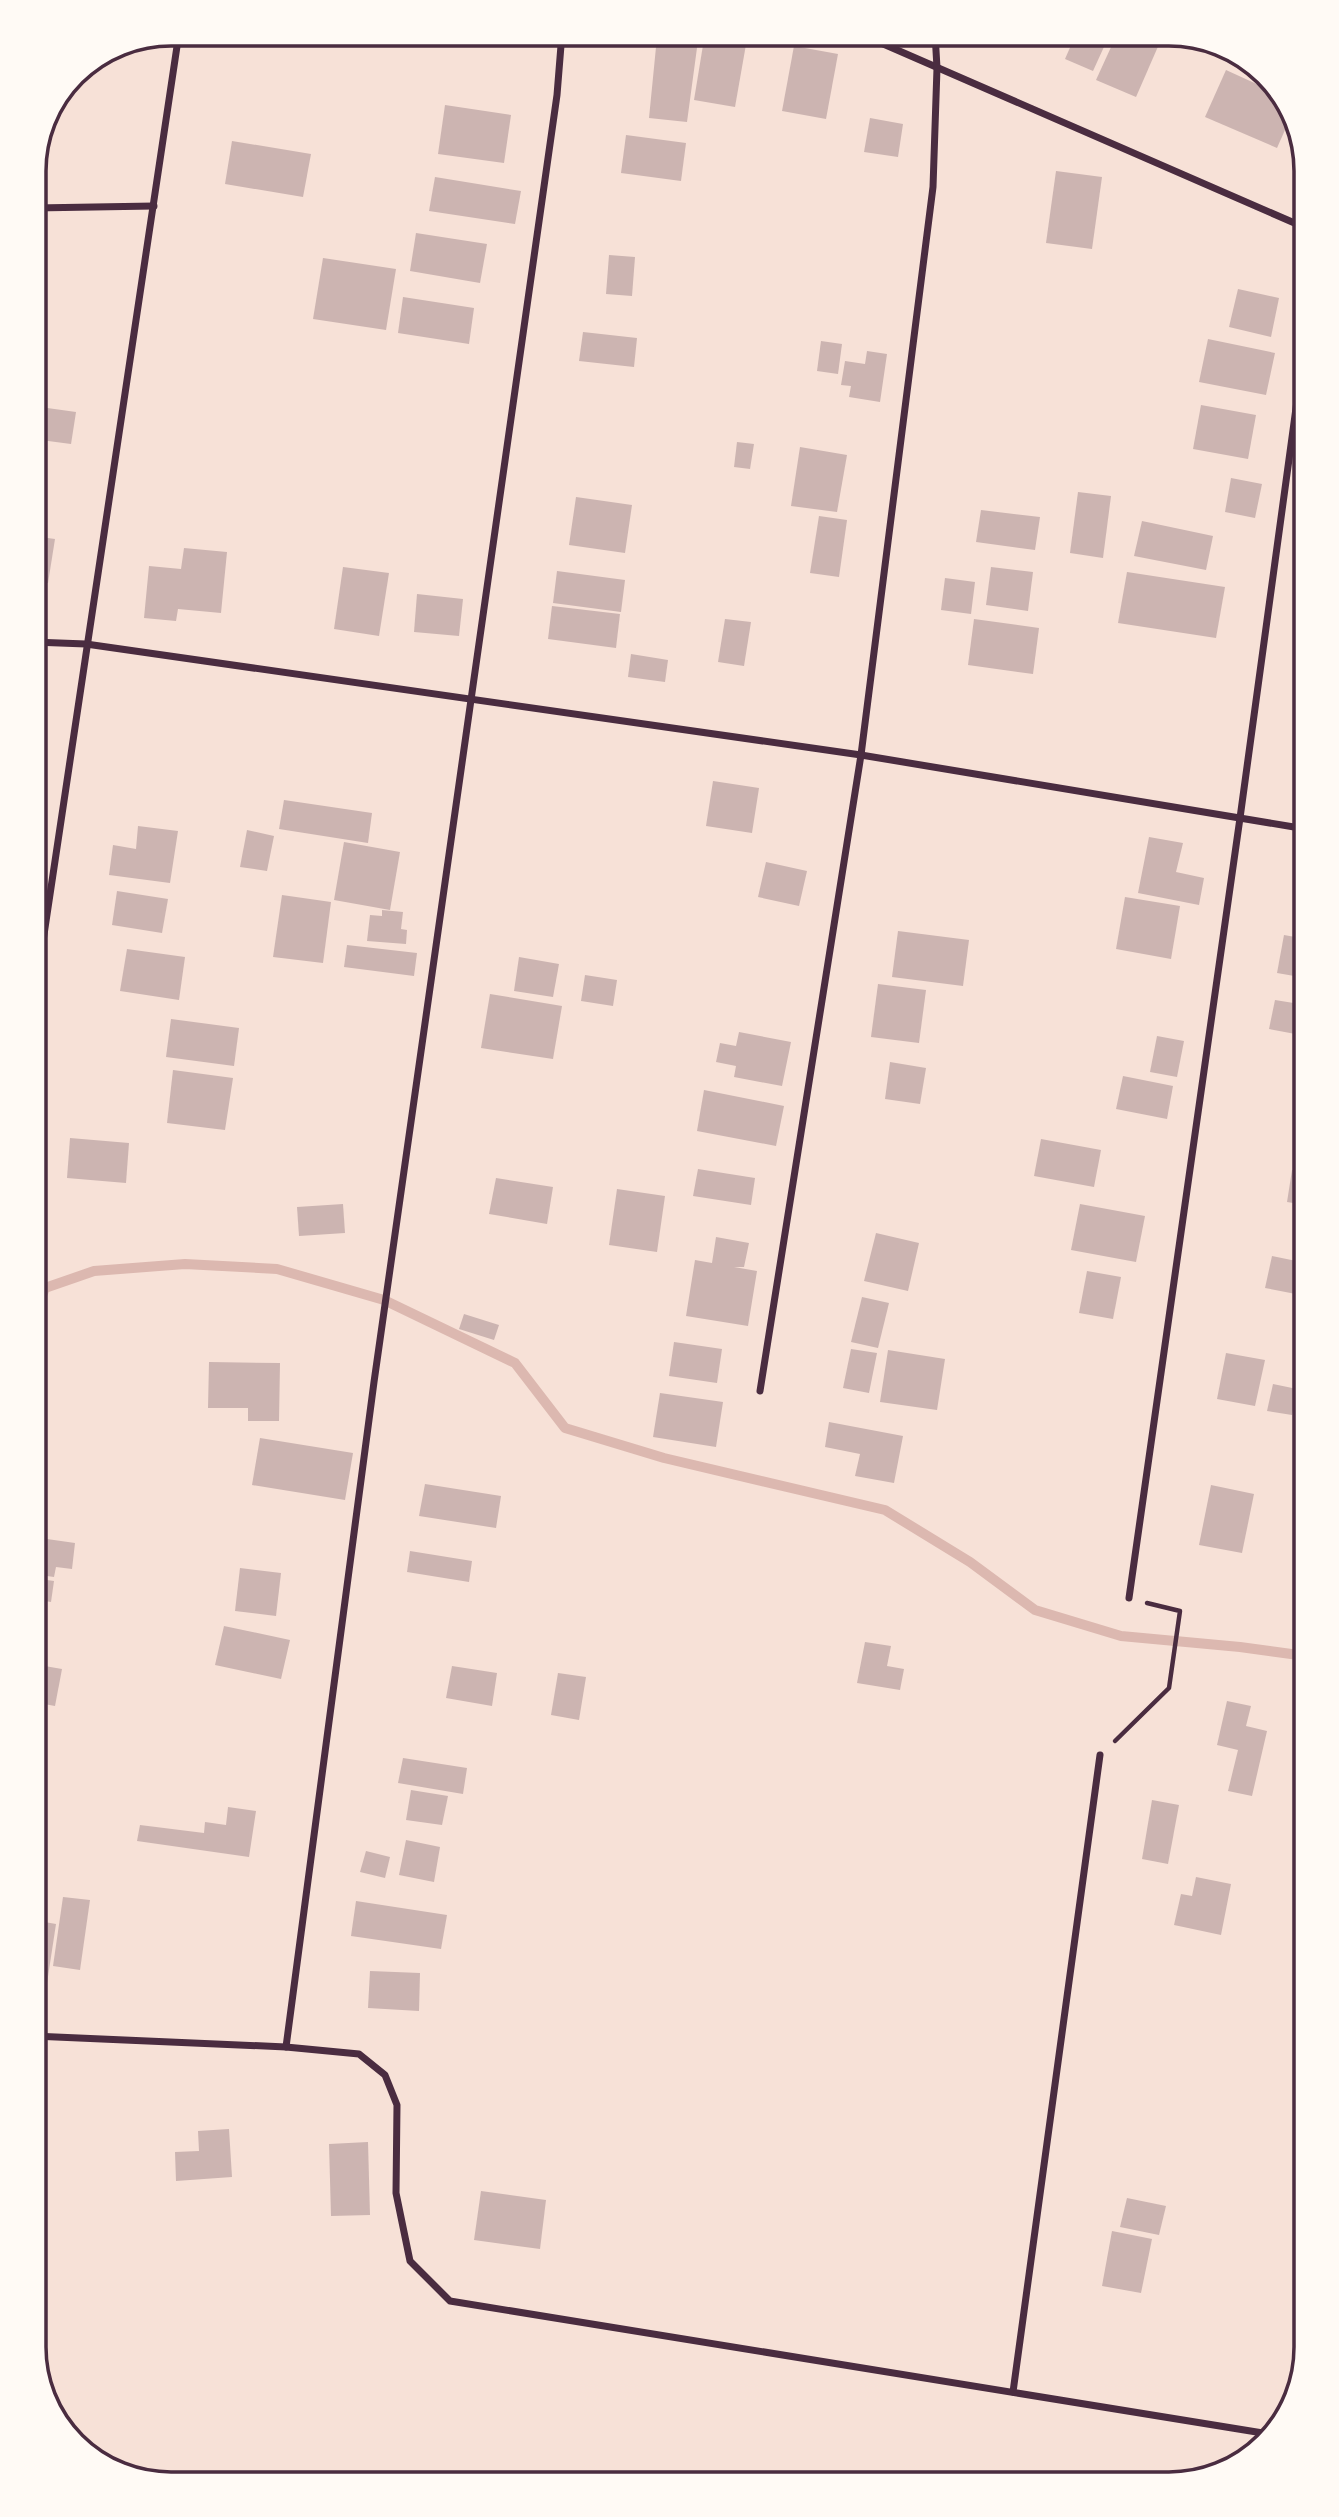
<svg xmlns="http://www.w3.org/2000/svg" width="1339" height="2517" viewBox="0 0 1339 2517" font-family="'Roboto Condensed',sans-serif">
	<rect width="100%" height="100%" fill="#f7e1d7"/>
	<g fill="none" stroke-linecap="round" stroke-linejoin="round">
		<path stroke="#dcb8b0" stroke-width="10" d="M33,1317L45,1288L94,1271L185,1264L277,1269L384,1300L515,1363L565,1428L664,1458L885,1510L970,1562L1035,1610L1121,1636L1240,1647L1306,1656"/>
	</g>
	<g fill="#ccb4b1">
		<path d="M645,33H699L687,122L649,118L657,37Z"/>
		<path d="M705,33H748L735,107L694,100Z"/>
		<path d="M1076,34H1096L1108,38L1093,71L1065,59Z"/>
		<path d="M1117,34H1141L1160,42L1136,97L1096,80Z"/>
		<path d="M794,46L838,54L826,119L782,111Z"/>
		<path d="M1226,70L1274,92L1292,114L1277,148L1205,117Z"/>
		<path d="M445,105L511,115L504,163L438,154Z"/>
		<path d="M870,118L903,124L898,157L864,152Z"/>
		<path d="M626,135L686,143L681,181L621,173Z"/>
		<path d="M232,141L311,154L303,197L225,184Z"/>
		<path d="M1056,171L1102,177L1092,249L1046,243Z"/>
		<path d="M435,177L521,191L515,224L429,211Z"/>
		<path d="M416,233L487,244L480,283L410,271Z"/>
		<path d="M609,255L635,257L632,296L606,294Z"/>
		<path d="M323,258L396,269L386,330L313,319Z"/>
		<path d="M1238,289L1279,298L1271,337L1229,327Z"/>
		<path d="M403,297L474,308L469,344L398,333Z"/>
		<path d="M583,332L637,338L634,367L579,361Z"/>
		<path d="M1208,339L1275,353L1266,395L1199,382Z"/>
		<path d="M821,341L842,344L838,374L817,371Z"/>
		<path d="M867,351L887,354L880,402L849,397L851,386L841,385L845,361L865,364Z"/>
		<path d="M1201,405L1256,415L1248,459L1193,449Z"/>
		<path d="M33,406L76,412L71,444L33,439Z"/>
		<path d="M737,442L754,444L750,469L734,467Z"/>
		<path d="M800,447L847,455L837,512L791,506Z"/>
		<path d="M1231,478L1262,484L1255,518L1225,512Z"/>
		<path d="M1078,492L1111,496L1103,558L1070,553Z"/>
		<path d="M576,497L632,505L625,553L569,545Z"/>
		<path d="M981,510L1040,517L1035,550L976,542Z"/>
		<path d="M819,516L847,520L839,577L810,573Z"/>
		<path d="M1142,521L1213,536L1206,570L1134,556Z"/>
		<path d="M33,536L55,539L48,583L33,581Z"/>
		<path d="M184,548L227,552L221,613L178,609L176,621L144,618L149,566L181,569Z"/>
		<path d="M343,567L389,573L379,636L334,629Z"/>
		<path d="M991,567L1033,572L1028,611L986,605Z"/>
		<path d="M557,571L625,580L621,612L553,603Z"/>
		<path d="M1127,572L1225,587L1216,638L1118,623Z"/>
		<path d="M945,578L975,582L971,614L941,610Z"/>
		<path d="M417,594L463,599L459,636L414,632Z"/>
		<path d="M552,606L620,614L616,648L548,639Z"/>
		<path d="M725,619L751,622L744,666L718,662Z"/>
		<path d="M974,619L1039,628L1033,674L968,665Z"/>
		<path d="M631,654L668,660L665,682L628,677Z"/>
		<path d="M713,781L759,788L752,833L706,826Z"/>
		<path d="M284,800L372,813L368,843L279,829Z"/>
		<path d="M138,826L178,831L170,883L109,875L113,845L136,849Z"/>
		<path d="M247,830L274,836L267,871L240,867Z"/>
		<path d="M1149,837L1183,843L1176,872L1204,878L1199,905L1138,893Z"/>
		<path d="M344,842L400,852L390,910L334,900Z"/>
		<path d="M766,862L807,871L799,906L758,897Z"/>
		<path d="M117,891L168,899L162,933L112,925Z"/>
		<path d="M282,895L331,902L323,963L273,957Z"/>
		<path d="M1125,897L1180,906L1171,959L1116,949Z"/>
		<path d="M382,910L403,912L401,929L407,930L406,944L367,941L370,915L382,916Z"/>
		<path d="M898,931L969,940L963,986L892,977Z"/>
		<path d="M1284,935L1306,939V978L1277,973Z"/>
		<path d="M347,945L417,953L414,976L344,967Z"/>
		<path d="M127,949L185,957L179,1000L120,991Z"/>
		<path d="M519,957L559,964L553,997L514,991Z"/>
		<path d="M585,975L617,980L613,1006L581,1001Z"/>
		<path d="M878,984L926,990L919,1043L871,1037Z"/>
		<path d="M490,994L562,1006L553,1059L481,1048Z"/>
		<path d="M1275,1000L1306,1005V1036L1269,1029Z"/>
		<path d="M171,1019L239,1028L234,1066L166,1057Z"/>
		<path d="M739,1032L791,1042L782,1086L734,1077L736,1066L716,1062L720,1043L736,1046Z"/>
		<path d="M1157,1036L1184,1041L1177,1077L1150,1072Z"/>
		<path d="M890,1062L926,1068L920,1104L885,1099Z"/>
		<path d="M173,1070L233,1078L225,1130L167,1123Z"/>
		<path d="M1123,1076L1173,1086L1167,1119L1116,1109Z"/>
		<path d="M704,1090L784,1106L776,1146L697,1131Z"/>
		<path d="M70,1138L129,1143L126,1183L67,1178Z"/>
		<path d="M1041,1139L1101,1150L1094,1187L1034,1176Z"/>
		<path d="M698,1169L755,1178L751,1205L693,1196Z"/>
		<path d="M1292,1170L1306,1172V1205L1287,1202Z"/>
		<path d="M496,1178L553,1187L547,1224L489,1214Z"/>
		<path d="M617,1189L665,1196L657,1252L609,1245Z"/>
		<path d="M343,1204L345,1233L299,1236L297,1207Z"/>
		<path d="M1080,1204L1145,1216L1136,1262L1071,1250Z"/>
		<path d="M876,1233L919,1243L908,1291L864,1281Z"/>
		<path d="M716,1237L749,1243L744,1267H734L757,1271L748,1326L686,1316L695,1260L712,1263Z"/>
		<path d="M1272,1256L1306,1263V1296L1265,1288Z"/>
		<path d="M1087,1271L1121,1277L1113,1319L1079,1313Z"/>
		<path d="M862,1297L889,1303L878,1348L851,1342Z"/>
		<path d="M464,1314L499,1325L494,1340L459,1329Z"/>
		<path d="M674,1342L722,1349L717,1383L669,1376Z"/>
		<path d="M851,1349L877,1353L869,1393L843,1388Z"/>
		<path d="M888,1350L945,1359L937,1410L880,1402Z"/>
		<path d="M1226,1353L1265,1360L1255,1406L1217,1399Z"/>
		<path d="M209,1362L280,1363L279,1421H248V1408H208Z"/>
		<path d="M1273,1384L1297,1389L1292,1415L1267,1411Z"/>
		<path d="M660,1393L723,1402L716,1447L653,1437Z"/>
		<path d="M829,1422L903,1436L894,1483L855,1476L860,1454L825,1447Z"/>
		<path d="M260,1438L353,1453L345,1500L252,1485Z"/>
		<path d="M425,1484L501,1496L496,1528L419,1516Z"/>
		<path d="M1211,1485L1254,1494L1242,1553L1199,1545Z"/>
		<path d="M33,1537L75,1543L72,1569L56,1567L54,1577L33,1574Z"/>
		<path d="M410,1551L472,1561L469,1582L407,1572Z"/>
		<path d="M240,1568L281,1573L276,1616L235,1611Z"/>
		<path d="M33,1578L54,1581L51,1602L33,1599Z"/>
		<path d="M224,1626L290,1640L281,1679L215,1665Z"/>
		<path d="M865,1642L891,1646L887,1666L904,1669L900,1690L857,1683Z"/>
		<path d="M33,1664L62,1669L55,1706L33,1702Z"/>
		<path d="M452,1666L497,1673L492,1706L446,1698Z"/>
		<path d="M558,1673L586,1677L579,1720L551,1715Z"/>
		<path d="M1227,1701L1251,1706L1246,1726L1267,1731L1252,1796L1228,1791L1238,1750L1217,1745Z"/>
		<path d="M403,1758L467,1768L463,1794L398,1783Z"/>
		<path d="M411,1790L448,1796L442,1825L406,1820Z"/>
		<path d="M1152,1800L1179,1805L1168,1864L1142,1859Z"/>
		<path d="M228,1807L256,1811L249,1857L137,1841L140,1825L204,1833L205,1822L226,1825Z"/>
		<path d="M406,1840L440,1847L434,1882L399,1875Z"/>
		<path d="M366,1851L390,1857L385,1878L360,1872Z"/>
		<path d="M1196,1877L1231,1884L1221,1935L1174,1925L1181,1894L1192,1896Z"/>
		<path d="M63,1897L90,1900L80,1970L53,1966Z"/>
		<path d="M356,1901L447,1915L441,1949L351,1936Z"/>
		<path d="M33,1920L56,1924L47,1983L33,1981Z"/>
		<path d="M370,1971L420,1973L419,2011L368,2008Z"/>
		<path d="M229,2129L232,2177L176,2181L175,2152L199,2151L198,2131Z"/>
		<path d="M368,2142L370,2215L331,2216L329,2144Z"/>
		<path d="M481,2191L546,2200L540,2249L474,2240Z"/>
		<path d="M1127,2198L1166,2206L1159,2235L1120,2227Z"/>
		<path d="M1112,2231L1152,2239L1141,2293L1102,2286Z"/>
	</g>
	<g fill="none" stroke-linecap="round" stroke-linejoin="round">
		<path stroke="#4a2c40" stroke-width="4.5" d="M1115,1741L1169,1688L1180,1611L1147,1603"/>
		<g stroke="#4a2c40" stroke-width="7">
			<path d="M858,33L1306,228"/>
			<path d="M34,208L154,206"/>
			<path d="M33,642L86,644L861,755L1306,829"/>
			<path d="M33,1008L179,33"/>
			<path d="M760,1391L861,755L933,187L937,68L935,33"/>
			<path d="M1129,1598L1240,818L1306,335"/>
			<path d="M33,2036L286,2047L359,2054L385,2075L397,2105L396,2193L410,2261L450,2301L1269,2434"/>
			<path d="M286,2047L374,1382L557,95L562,33"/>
			<path d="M1013,2392L1100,1755"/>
		</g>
	</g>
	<path d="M0 0H1339V2517H0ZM171 46H1169A125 125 0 0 1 1294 171V2347A125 125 0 0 1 1169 2472H171A125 125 0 0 1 46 2347V171A125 125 0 0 1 171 46Z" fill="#fffaf5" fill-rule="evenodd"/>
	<path fill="none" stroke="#4a2c40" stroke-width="3.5" d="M171 46H1169A125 125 0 0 1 1294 171V2347A125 125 0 0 1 1169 2472H171A125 125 0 0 1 46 2347V171A125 125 0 0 1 171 46Z"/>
</svg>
